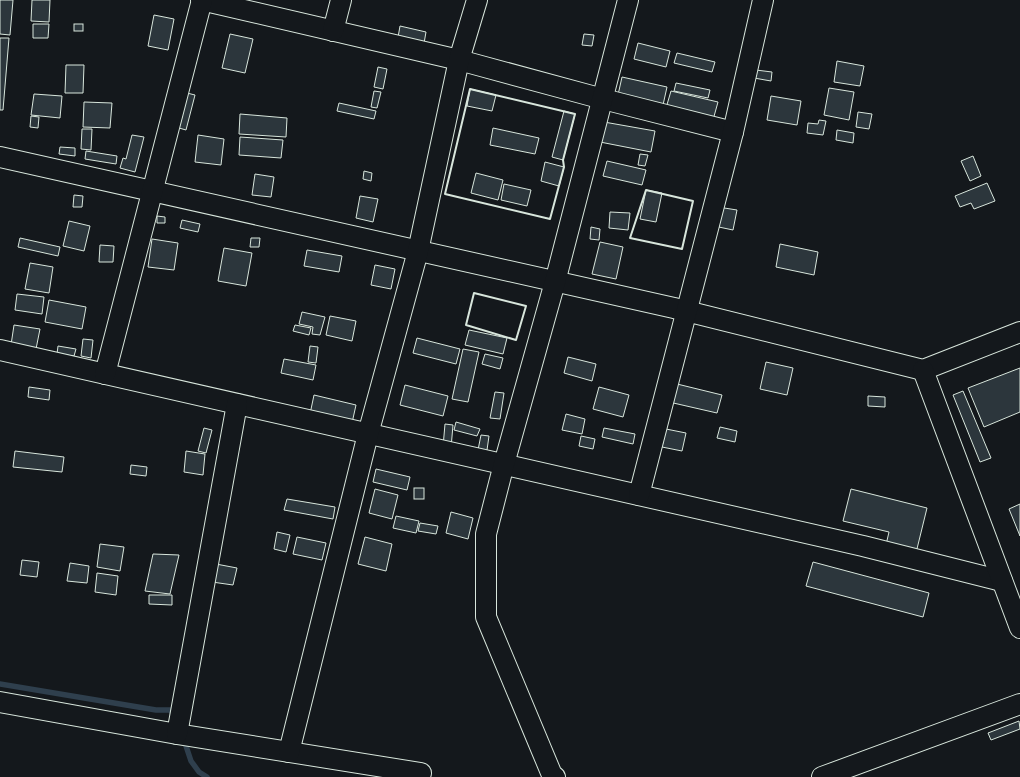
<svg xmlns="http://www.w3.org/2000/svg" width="1020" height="777" viewBox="0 0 1020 777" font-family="Poppins,sans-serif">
	<rect width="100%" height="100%" fill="#14181c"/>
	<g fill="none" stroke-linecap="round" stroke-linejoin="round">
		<g stroke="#2f3f4d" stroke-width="5.5">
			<path d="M0,684L156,710H170L176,716"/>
			<path d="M184,740L191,761L199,772L207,777"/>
		</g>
	</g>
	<g fill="#2c363c" stroke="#d8e6dc">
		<path d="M0,0H13L10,35L0,34Z"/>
		<path d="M32,0H50L49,22L31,21Z"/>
		<path d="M154,15L174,19L168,50L148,46Z"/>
		<path d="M33,24H49L48,38H33Z"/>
		<rect x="74" y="24" width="9" height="7"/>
		<path d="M400,26L426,32L423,49L397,43Z"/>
		<path d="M230,34L253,39L245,73L222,68Z"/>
		<path d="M584,34L594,35L592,46L582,45Z"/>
		<path d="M0,38H9L3,110H0Z"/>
		<path d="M638,43L670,51L666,67L634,59Z"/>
		<path d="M677,53L715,62L712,72L674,63Z"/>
		<path d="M837,61L864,66L860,86L834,82Z"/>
		<path d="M66,65H84L83,93H65Z"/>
		<path d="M378,67L387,69L383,89L374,87Z"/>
		<path d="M756,70L772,72L771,81L754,78Z"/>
		<path d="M622,77L667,87L663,105L618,95Z"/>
		<path d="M676,83L710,90L708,98L674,91Z"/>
		<path d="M829,88L854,92L849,120L824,115Z"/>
		<path d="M470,89L496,95L492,111L467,106Z"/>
		<path d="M374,91L381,92L377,108L371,107Z"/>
		<path d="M671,91L718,102L713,120L666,108Z"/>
		<path d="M187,93L195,95L186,130L179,128Z"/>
		<path d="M34,94L62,96L60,118L31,115Z"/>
		<path d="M771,96L801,101L797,125L767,120Z"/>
		<path d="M84,102L112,103L110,128L83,127Z"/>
		<path d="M339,103L376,111L374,119L337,111Z"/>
		<path d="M564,111L575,114L563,160L552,157Z"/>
		<path d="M858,112L872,114L869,129L856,127Z"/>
		<path d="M240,114L287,118L286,137L239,134Z"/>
		<path d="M31,116L39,117L38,128L30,127Z"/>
		<path d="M819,120L826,121L823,135L807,133L808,123L818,124Z"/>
		<path d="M604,122L655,131L651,152L600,142Z"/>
		<path d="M493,128L539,138L535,154L490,145Z"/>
		<path d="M82,129H92L91,150L81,149Z"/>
		<path d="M837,130L854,133L853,143L836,140Z"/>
		<path d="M132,135L144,137L135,172L120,168L123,158L126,159Z"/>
		<path d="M198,135L224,139L221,165L195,162Z"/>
		<path d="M240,137L283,140L281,158L239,155Z"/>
		<path d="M60,147L75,148V156L59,154Z"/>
		<path d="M86,151L117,156L116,164L85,159Z"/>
		<path d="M640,154L648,155L645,166L638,165Z"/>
		<path d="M973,156L981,176L970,181L961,161Z"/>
		<path d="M607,161L646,170L642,185L603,176Z"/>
		<path d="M545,162L564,167L559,186L541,181Z"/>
		<path d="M364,171L372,173L371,181L363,179Z"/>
		<path d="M476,173L503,180L498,200L471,193Z"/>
		<path d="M255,174L274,177L271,197L252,195Z"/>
		<path d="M987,183L995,201L974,209L971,203L960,207L955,196Z"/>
		<path d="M504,184L531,190L527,206L501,200Z"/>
		<path d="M646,190L662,193L656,222L640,219Z"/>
		<path d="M74,195L83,196L82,207H73Z"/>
		<path d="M360,196L378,199L373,222L356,218Z"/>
		<path d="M718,207L737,210L733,230L714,226Z"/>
		<path d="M610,212L630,213L628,230L609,228Z"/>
		<path d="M157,216L165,217V223H157Z"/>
		<path d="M182,220L200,224L198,232L180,228Z"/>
		<path d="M69,221L90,226L84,251L63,246Z"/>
		<path d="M591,227L600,229L599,240L590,239Z"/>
		<path d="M20,238L60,247L58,256L18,247Z"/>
		<path d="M251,238H260L259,247H250Z"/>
		<path d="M152,239L178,243L174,270L148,267Z"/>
		<path d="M600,242L623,247L616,279L592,274Z"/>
		<path d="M780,244L818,252L814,275L776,267Z"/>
		<path d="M100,245L114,246L113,262H99Z"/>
		<path d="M224,248L252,253L246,286L218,281Z"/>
		<path d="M307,250L342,256L339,272L304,266Z"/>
		<path d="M30,263L53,267L49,293L25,289Z"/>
		<path d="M375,265L395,269L391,289L371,285Z"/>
		<path d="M17,294L44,297L42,314L15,310Z"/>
		<path d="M49,300L86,307L82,329L45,322Z"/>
		<path d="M302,312L325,317L320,335L312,334L313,327L299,324Z"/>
		<path d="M330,316L356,321L352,341L326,335Z"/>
		<path d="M14,325L40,329L36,349L11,345Z"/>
		<path d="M295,325L311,328L309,335L293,331Z"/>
		<path d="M469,330L507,338L503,354L465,345Z"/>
		<path d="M417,338L460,349L456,364L413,353Z"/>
		<path d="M83,339L93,340L91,358L81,356Z"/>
		<path d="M58,346L76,349L74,356L57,354Z"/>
		<path d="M310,346L318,347L316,363L308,362Z"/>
		<path d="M463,349L479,352L468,402L452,399Z"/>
		<path d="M485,354L503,358L500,369L482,364Z"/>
		<path d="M568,357L596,364L592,381L564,373Z"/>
		<path d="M284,359L316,365L313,380L281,373Z"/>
		<path d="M766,362L793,368L787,395L760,389Z"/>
		<path d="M1020,368V412L984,427L968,388Z"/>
		<path d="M673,383L722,395L717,413L669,402Z"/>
		<path d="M405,385L448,396L443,416L400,405Z"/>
		<path d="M29,387L50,390L49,400L28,397Z"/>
		<path d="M599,387L629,395L623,417L593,409Z"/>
		<path d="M963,391L991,458L980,462L953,395Z"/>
		<path d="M495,392L504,393L500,419L490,418Z"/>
		<path d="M314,395L356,405L352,423L310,414Z"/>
		<path d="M868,396L885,397V407L868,406Z"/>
		<path d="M566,414L585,419L582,434L562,430Z"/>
		<path d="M456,422L480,429L477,436L454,430Z"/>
		<path d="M445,424L453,425L451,448L443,447Z"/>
		<path d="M720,427L737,431L735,442L717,438Z"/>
		<path d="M204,428L212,430L206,453L198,451Z"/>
		<path d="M604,428L635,434L633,444L602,437Z"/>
		<path d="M666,429L686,433L682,451L662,447Z"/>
		<path d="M481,435L489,436L486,457L477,455Z"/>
		<path d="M581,436L595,439L593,449L579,446Z"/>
		<path d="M15,451L64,457L62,472L13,467Z"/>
		<path d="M186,451L205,454L203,475L184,472Z"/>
		<path d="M131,465L147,467L146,476L130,474Z"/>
		<path d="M376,469L410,477L407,490L373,482Z"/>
		<rect x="414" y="488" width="10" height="11"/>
		<path d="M375,489L398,495L392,519L369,513Z"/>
		<path d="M851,489L927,508L915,557L885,549L889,532L843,521Z"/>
		<path d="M287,499L335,507L333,519L284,510Z"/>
		<path d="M1020,504V536L1009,509Z"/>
		<path d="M451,512L473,518L468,539L446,533Z"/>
		<path d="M396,516L419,521L416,533L393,528Z"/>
		<path d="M420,523L438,526L436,534L418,531Z"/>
		<path d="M277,532L290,535L286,552L274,549Z"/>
		<path d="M297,537L326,543L322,560L293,554Z"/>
		<path d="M365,537L392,544L386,571L358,564Z"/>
		<path d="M100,544L124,547L120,571L97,567Z"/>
		<path d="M153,554L179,555L170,594L145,591Z"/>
		<path d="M22,560L39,562L37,577L20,575Z"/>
		<path d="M813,562L929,593L923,617L806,586Z"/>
		<path d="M70,563L89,566L87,583L67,581Z"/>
		<path d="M216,564L237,568L233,585L212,582Z"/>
		<path d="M97,573L118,576L116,595L95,592Z"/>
		<path d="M149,595H172V605L149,604Z"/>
		<path d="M1019,721L1020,729L991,740L988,733Z"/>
	</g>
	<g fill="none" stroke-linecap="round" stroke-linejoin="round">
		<defs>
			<g id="minor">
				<path d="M201,0L459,60L603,99L733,132"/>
				<path d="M333,31L341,0"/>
				<path d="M0,157L674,308L923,370L1020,332"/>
				<path d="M0,350L863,546L1002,581"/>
				<path d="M923,370L1020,628"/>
				<path d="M105,374L202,0"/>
				<path d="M639,495L733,132L763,0"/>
				<path d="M0,702L177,734L421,773"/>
				<path d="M177,734L237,404"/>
				<path d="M289,752L368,434L418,251L459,60L477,0"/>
				<path d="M555,777L552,775L486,617V534L504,464L555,282L628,0"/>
				<path d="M822,777L1020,704"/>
			</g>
		</defs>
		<use href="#minor" stroke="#d8e6dc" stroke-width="22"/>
		<use href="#minor" stroke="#14181c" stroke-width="20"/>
		<g stroke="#d8e6dc" stroke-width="2">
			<path d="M470,89L575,114L563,160L564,167L550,219L445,194Z"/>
			<path d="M646,190L693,201L682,249L630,238Z"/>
			<path d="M474,293L526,306L516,340L466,325Z"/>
		</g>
	</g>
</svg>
